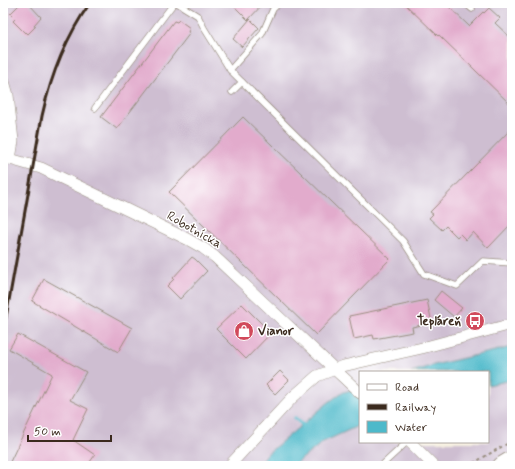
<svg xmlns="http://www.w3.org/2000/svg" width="515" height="469" viewBox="0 0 515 469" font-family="Mynerve,sans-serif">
	<rect width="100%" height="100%" fill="#fff"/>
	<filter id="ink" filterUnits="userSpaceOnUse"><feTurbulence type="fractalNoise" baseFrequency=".025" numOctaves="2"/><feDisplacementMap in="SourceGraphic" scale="8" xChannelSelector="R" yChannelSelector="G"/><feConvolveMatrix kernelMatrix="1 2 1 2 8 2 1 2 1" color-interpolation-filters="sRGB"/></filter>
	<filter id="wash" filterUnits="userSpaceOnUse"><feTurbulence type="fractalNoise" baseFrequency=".012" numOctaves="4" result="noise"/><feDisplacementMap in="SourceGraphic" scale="16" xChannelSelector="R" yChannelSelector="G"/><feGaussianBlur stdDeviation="0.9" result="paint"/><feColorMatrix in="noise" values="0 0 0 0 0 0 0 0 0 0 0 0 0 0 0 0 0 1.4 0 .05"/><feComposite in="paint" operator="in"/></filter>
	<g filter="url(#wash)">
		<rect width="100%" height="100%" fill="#f7f1e2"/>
		<path fill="#cebed1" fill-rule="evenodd" d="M3,3H512V466H3ZM360,372H488V442H360Z"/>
		<g fill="#4db9ca" stroke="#447274">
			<path d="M512,347V380L488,385V372H411L434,365Z"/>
			<path d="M360,387V425L323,442L293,466H258L267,454L329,402L341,393Z"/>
		</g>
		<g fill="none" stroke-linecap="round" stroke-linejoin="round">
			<path stroke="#4db9ca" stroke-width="3.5" d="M295,418L305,427"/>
		</g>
		<g id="blocks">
			<g fill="#e2abcc">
				<path d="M21,3H28L41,17L34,25L36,26L28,34L26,32L25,33L13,21L15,19L10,14Z"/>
				<path d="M231,3H264L248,20Z"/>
				<path d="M404,3H445L469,26L483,12L484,13L489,8L500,18L495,23L512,39V106L439,35L438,36Z"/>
				<path d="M250,19L259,28L242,47L233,39Z"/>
				<path d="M179,20L190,28L188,32L190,33L117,129L101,117L174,21L177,22Z"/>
				<path d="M243,117L390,259L316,335L169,192Z"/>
				<path d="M512,128V223L488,248L473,232L466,240L460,234L457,237L446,226L442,230L429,218L433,214L430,212Z"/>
				<path d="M192,257L195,259L207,271L180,299L167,286L174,279L173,278Z"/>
				<path d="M44,279L132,328L118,352L32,301Z"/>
				<path d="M441,291L462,308L454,317L434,300Z"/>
				<path d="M427,300L432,323L412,327L413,332L374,339L373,335L354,339L349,316Z"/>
				<path d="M242,304L271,333L246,359L216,329Z"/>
				<path d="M18,334L86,372L70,400L88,409L73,440L95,455L87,466H8L52,374L9,349Z"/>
				<path d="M280,371L289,380L275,394L266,385Z"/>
			</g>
		</g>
	</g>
	<g filter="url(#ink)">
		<use href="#blocks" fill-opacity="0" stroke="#998e80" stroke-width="1"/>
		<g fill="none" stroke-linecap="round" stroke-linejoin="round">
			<defs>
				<g id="service">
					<path d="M177,3L198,16L204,28L230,70"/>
					<path d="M279,3L273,9L262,34L230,70L403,241L424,274L457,286L483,261L512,263"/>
					<path d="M465,3L472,9"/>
					<path d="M232,92L242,82"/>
					<path d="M95,108L174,3"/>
					<path d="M381,466L407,442"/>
				</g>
				<g id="minor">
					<path d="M3,78L8,95L13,141L10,159"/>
					<path d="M3,157L41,168L187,239L203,248L215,257L360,393"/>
					<path d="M410,442L434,466"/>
					<path d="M229,466L293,397L317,376L343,366L422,348L512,324"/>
				</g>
				<path id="primary" d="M502,466L512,460"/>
			</defs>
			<use href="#service" stroke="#998e80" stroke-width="7"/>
			<use href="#minor" stroke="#998e80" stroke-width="12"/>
			<use href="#primary" stroke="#998e80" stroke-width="20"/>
			<path stroke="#998e80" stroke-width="2" stroke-dasharray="3 3" stroke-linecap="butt" d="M468,466L512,441"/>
			<use href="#service" stroke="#fff" stroke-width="5.5"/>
			<use href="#minor" stroke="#fff" stroke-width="11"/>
			<use href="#primary" stroke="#fff" stroke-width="18"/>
			<path stroke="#3b2a1e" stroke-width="3" d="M3,334L42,116C51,75 66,37 90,3"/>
		</g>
	</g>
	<defs>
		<symbol id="bus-disc" viewBox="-11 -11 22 22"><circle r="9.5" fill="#d1495b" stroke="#fff"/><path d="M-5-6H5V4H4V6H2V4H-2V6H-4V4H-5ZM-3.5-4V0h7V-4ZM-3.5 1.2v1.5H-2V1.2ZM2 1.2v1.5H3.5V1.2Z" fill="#fff"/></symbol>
		<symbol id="shop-disc" viewBox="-11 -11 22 22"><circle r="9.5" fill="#d1495b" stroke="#fff"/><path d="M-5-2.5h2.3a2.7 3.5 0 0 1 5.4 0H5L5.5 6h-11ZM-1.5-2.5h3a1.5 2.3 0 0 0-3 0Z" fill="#fff"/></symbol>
	</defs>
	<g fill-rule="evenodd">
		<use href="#bus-disc" x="464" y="310" width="22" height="22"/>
		<use href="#shop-disc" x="233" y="320" width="22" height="22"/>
	</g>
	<g text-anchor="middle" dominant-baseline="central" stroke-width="3" stroke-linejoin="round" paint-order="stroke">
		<g font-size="13" fill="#3b2a1e" stroke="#fff">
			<text transform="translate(194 230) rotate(30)">Robotnícka</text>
		</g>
		<g font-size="13" font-weight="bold" fill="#3b2a1e" stroke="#fff" text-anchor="end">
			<text x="461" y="321">Tepláreň</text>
			<text x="258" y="331" text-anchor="start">Vianor</text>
		</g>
	</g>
	<rect width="515" height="469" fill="none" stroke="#fff" stroke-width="16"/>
	<rect x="359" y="371" width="130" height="72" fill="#ffffff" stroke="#b1aaa5"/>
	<rect x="367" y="384" width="20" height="6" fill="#ffffff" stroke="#b1aaa5"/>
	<text x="395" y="391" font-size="12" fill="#3b2a1e">Road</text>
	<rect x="367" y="404" width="20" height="6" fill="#3b2a1e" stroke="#b1aaa5"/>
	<text x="395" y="411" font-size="12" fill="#3b2a1e">Railway</text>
	<rect x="367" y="421" width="20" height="12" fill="#4db9ca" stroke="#b1aaa5"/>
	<text x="395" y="431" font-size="12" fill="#3b2a1e">Water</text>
	<path d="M28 435v6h83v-6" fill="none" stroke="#3b2a1e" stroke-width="2"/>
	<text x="34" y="435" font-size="12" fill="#3b2a1e" stroke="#ffffff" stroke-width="3" paint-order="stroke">50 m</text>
</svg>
